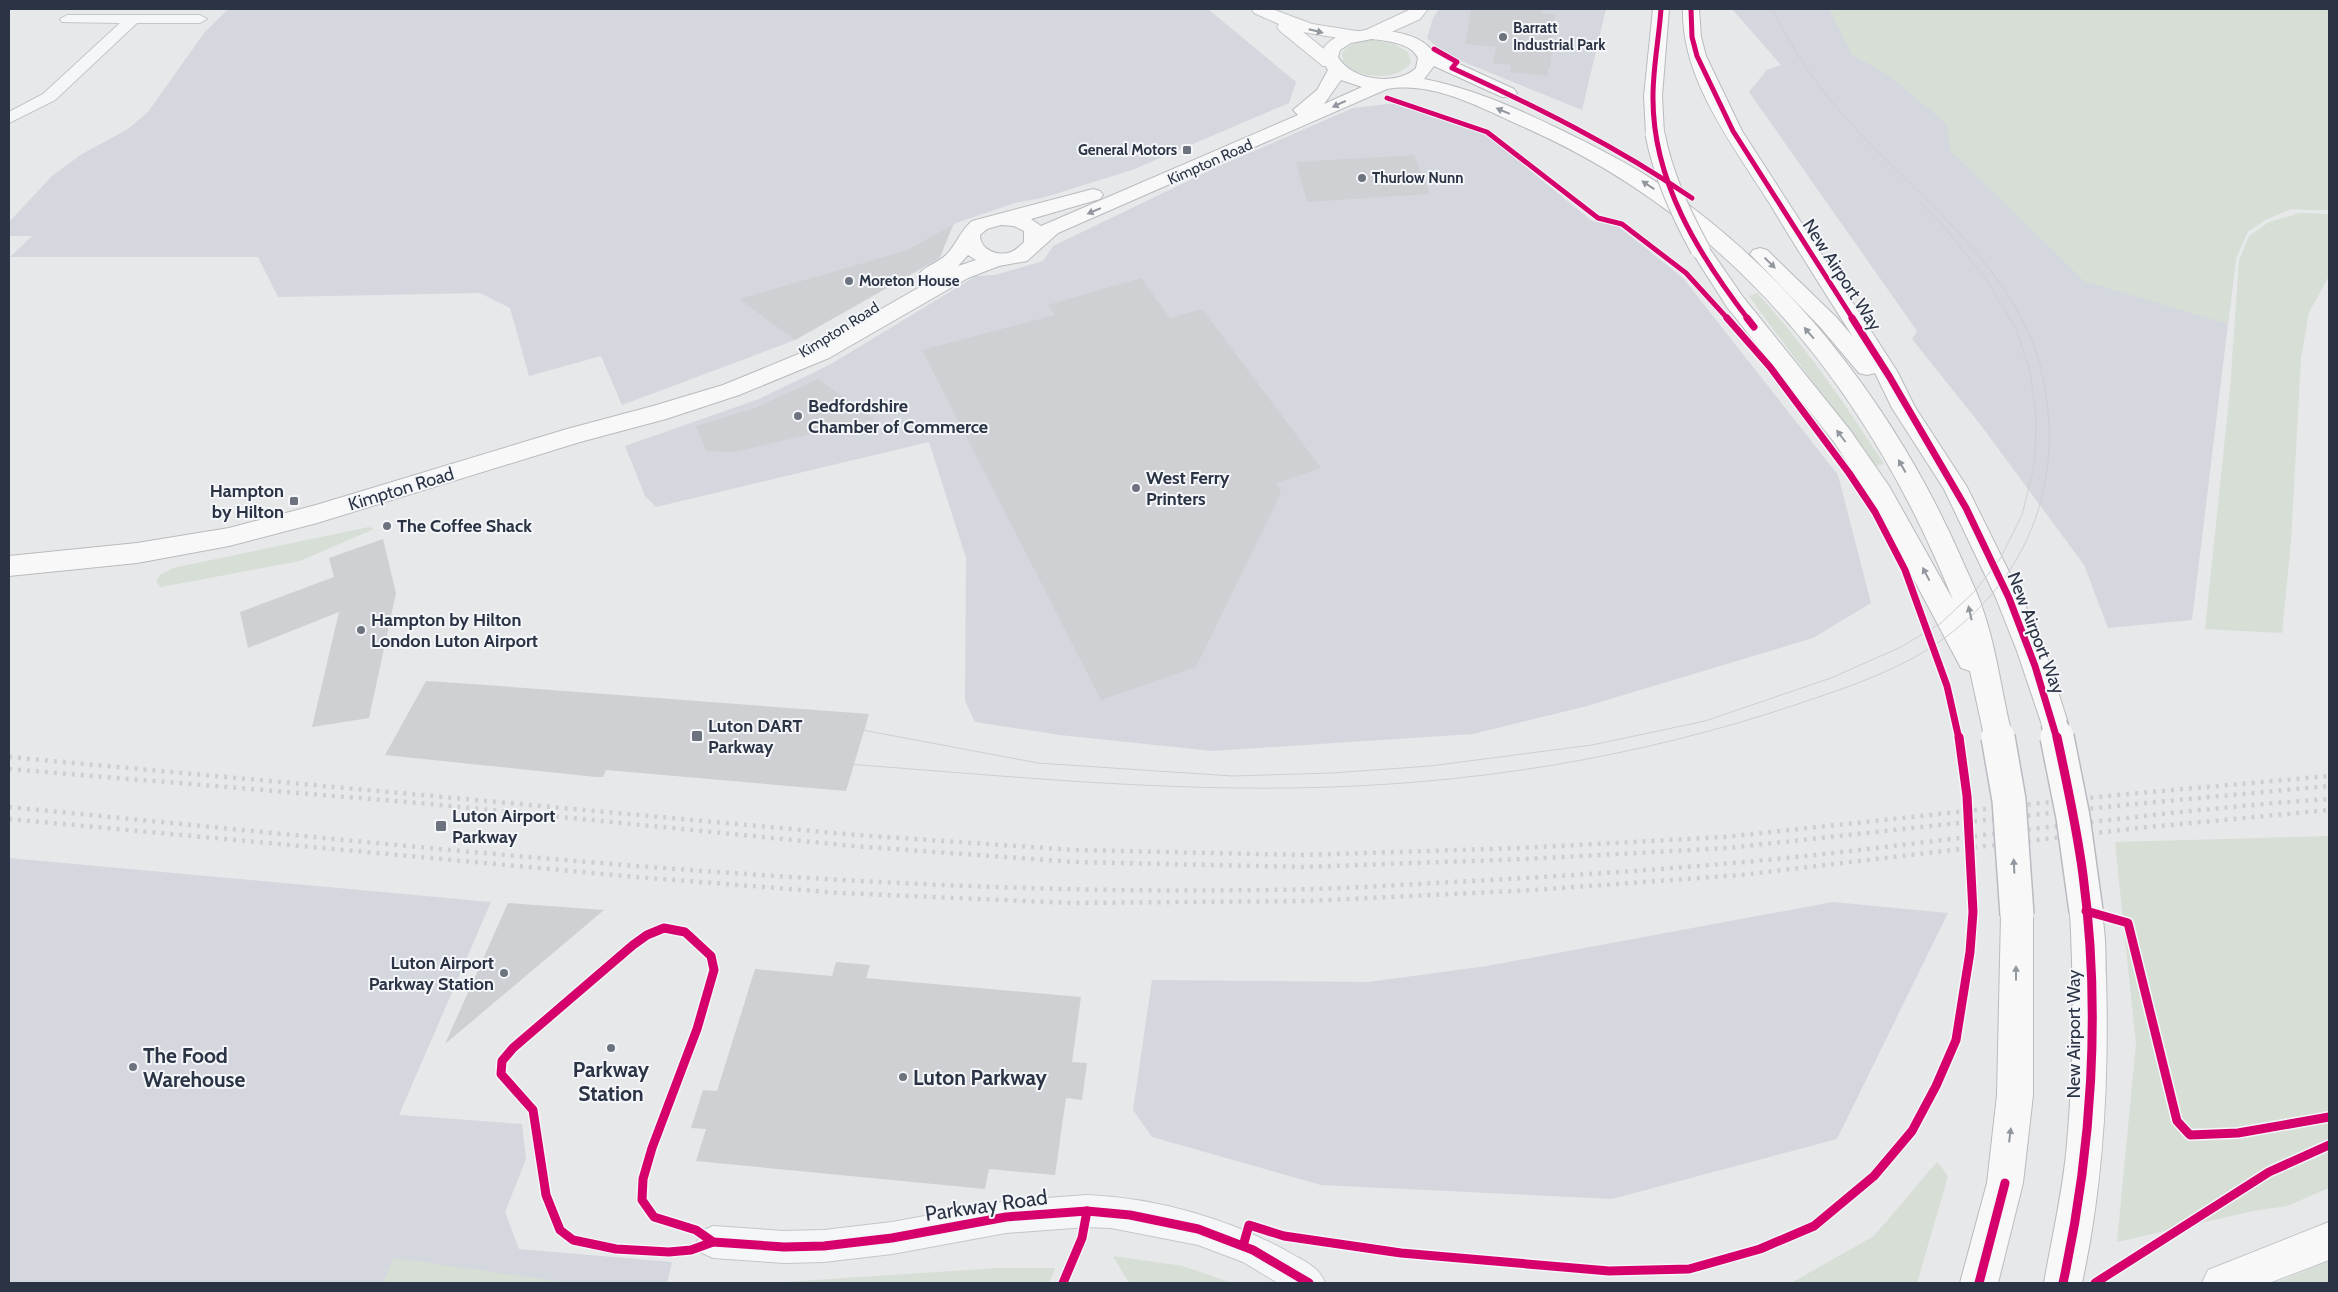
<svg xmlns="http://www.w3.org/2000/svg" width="2338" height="1292" viewBox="0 0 2338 1292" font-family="Cabin,sans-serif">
	<rect width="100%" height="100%" fill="#e6e8ea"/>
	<g fill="#d4d7dd">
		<path d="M228,9H1208L1296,82L1289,103L1132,170L1042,198L1015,203L956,223L953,225L939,259L795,340L622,405L601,356L529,376L510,308L480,293L278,297L258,257H10L32,236H9V222L52,176L82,154L128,129L148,112L204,33Z"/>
		<path d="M1439,9H1606L1582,110L1444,54L1427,38L1433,18Z"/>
		<path d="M1732,9H2329V210L2291,209L2267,219L2248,231L2236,258L2192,620L2108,628L2084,565L1980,424L1912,339L1917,331L1749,92L1767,70L1781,65Z"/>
		<path d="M1396,103L1485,134L1592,221L1619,227L1683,278L1838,475L1871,603L1813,638L1587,706L1473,734L1212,751L1060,735L975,722L965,701L966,558L929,442L656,507L645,496L625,446L759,399L831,364L976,276L995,275L1043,261L1053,246L1217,167L1353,108Z"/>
		<path d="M9,858L491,902L399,1115L522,1124L526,1159L505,1212L519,1249L672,1262L667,1283H9Z"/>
		<path d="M1833,902L1948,913L1837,1139L1612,1199L1321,1185L1152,1137L1133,1110L1152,980L1368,982L1487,966Z"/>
	</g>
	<g fill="#d6ded6">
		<path d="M1829,9H2329V210L2291,209L2267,219L2248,231L2236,258L2228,324L2084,281L1950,150L1947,124L1887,74L1852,55Z"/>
		<path d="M1373,40L1394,44L1408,52L1411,63C1396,82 1358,79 1343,62L1342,53C1349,43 1361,41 1373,40Z"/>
		<path d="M2300,213L2329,214V276L2309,312L2301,358L2291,541L2282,633L2205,629L2230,390L2239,260L2249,236L2269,222Z"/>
		<path d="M1757,293C1806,346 1845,404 1884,464L1876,466C1834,408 1790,353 1749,296Z"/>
		<path d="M369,527L374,529L300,561L161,587L156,582L160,575L173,568Z"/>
		<path d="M2329,836V1188L2287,1206L2253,1211L2117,1242L2136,1044L2115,842Z"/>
		<path d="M1937,1162L1948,1176L1917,1283H1791L1874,1236Z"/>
		<path d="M1113,1256L1183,1266L1232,1283H1129Z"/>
		<path d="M394,1258L571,1283H383Z"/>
		<path d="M2329,1261V1283H2275Z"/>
		<path d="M998,1268H1055L1049,1283H770Z"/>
	</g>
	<g fill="#ced0d3">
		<path d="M1471,9H1542L1541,13L1555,15L1550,69H1548V76L1510,72L1511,65L1493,63L1496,47L1465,44Z"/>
		<path d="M1414,155L1430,194L1307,202L1296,162Z"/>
		<path d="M953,225L940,257L795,340L739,299L905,251Z"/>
		<path d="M1141,278L1170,318L1202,309L1321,468L1277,483L1281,493L1196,667L1101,700L922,350L1055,315L1048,305Z"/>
		<path d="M818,379L874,419L735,452L706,451L696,426L755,408Z"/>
		<path d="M383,539L396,593L369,718L312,727L339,612L248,648L240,612L334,577L329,558Z"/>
		<path d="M426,681L486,685L869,714L846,791L606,770L603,777H596L385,755Z"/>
		<path d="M508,903L604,910L445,1044Z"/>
		<path d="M836,962L870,965L866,978L1081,997L1072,1062L1087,1063L1082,1100L1066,1098L1055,1175L989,1169L985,1189L696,1161L706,1129L691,1128L703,1090L717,1091L755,969L832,976Z"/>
	</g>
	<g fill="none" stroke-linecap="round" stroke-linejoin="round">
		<defs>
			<g id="minor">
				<path d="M67,15H200L207,19L200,23H137L55,100L9,123V112L43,94L120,23L62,22L60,19Z"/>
				<path d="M1087,1195C1158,1198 1230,1219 1292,1254C1307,1263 1319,1267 1325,1283H1278L1243,1262L1198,1245L1111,1228L1087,1227L1006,1233L892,1254L824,1262L784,1263L713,1258L702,1253L697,1242L702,1231L713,1226L784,1231L824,1230L892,1222L1006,1201Z"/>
			</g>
			<g id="major">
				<path d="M1252,9H1272L1312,24L1356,31L1362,32L1365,36L1362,40L1356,41L1303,32L1335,58L1338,62L1335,66H1323L1280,31L1277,27L1279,24L1254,13Z"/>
				<path d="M1411,9H1428L1420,19L1378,38H1366L1363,34L1366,30Z"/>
				<path d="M2329,1222V1260L2269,1283H2202L2208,1270Z"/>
			</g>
			<g id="highway">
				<path d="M1653,9H1669L1662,96L1664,134L1662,138L1655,140L1648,138L1646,134L1644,96Z"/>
				<path d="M1683,9H1699L1701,37L1706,56L1742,131L1897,371L1915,407L1967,487L2022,598L2045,651L2068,723L2064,731L2054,735L2044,731L2017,651L1996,598L1944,489L1892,408L1875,373L1867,375L1859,373L1821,328L1750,254L1753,250L1760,248L1767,250L1837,318L1853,337C1825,293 1797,249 1770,204C1734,147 1681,79 1683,9Z"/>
				<path d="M1372,29C1392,31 1421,34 1433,52L1514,89L1517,93L1514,97H1502L1434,66L1424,79C1471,88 1516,108 1559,129C1594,146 1628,163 1661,185C1792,274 1895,409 1959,553C1966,570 1975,587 1981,604C1996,645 2001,689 2011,731L2007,739L1997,743L1987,739L1983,731L1970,671L1961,668L1870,497L1834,442L1727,307L1690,249L1693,245L1700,243L1707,245L1743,297L1850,430L1889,486L1953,600C1868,388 1730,216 1517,124C1478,106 1431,81 1387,89L1058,233L1027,261L999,266L968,278L829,358L739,395L666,419L580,442L317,523L229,546L137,563L9,576V556L137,543L229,528L316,505L567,429L653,406L723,385L813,348L932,280L922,279L919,274C926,265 938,263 946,255C957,244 960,231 972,221L1093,189L1100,191L1103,195L1100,199L1031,219L1041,226L1298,115L1293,110L1317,90L1328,70L1320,57C1327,33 1350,33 1372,29ZM1372,39C1388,41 1411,43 1418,58L1416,68C1396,87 1351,80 1338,57L1340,50L1351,43ZM1341,80L1362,87L1324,104ZM1001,225L1014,226L1024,231V242C1020,246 1016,250 1011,252C998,257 980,250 980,235L987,229ZM968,255L976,260L958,266L959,265Z"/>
				<path d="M2086,896L2097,901C2107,923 2105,952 2106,976C2109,1079 2104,1182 2082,1283H2044C2052,1237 2063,1191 2067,1144C2074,1066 2074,989 2070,911L2075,901Z"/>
				<path d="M2017,900L2028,905L2033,915V1095L2023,1183L1998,1283H1960L1987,1183L1997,1095L2001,915L2006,905Z"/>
			</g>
		</defs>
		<use href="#minor" stroke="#c4c6c8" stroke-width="2"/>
		<use href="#major" stroke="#c2c5c8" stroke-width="2"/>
		<use href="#highway" stroke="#b8bbbf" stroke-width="2"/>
		<use href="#minor" fill="#f5f6f7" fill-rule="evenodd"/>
		<use href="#major" fill="#f8f8f8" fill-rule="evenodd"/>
		<use href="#highway" fill="#f8f8f8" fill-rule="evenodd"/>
		<g stroke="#cecfd2" stroke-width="1">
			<path d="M857,729L1038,763L1232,776L1332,773L1430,766L1592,745L1705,721L1831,678L1901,647L1941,623L1975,591L2000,559L2022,515L2035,462L2036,415L2030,372L2016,329L1986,279L1940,222L1919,201"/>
			<path d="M847,764C995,775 1142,790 1290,788C1464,786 1636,759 1801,703C1851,686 1903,669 1946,637C2031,573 2064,480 2043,378C2022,273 1921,200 1852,125C1818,88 1795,54 1772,9"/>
		</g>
		<g stroke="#cecfd2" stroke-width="4.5" stroke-dasharray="3 6" stroke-linecap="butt">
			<path d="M9,757L856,835L1075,850L1303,855L1521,848L1724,837L2117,795L2329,776"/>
			<path d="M9,769L420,803L853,846L1074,862L1304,867L1526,859L1728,848L2124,805L2329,786"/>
			<path d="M9,807C443,849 879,900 1316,889C1374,887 1432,883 1491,880C1596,874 1701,867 1806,856C1980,837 2154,811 2329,799"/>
			<path d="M9,819L636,877L841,893L1071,903L1308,901L1533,890L1741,875L2138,828L2329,810"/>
		</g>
		<defs>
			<path id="highway-bridge-far2" d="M1655,134C1663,175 1680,212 1700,249"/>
			<g id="highway-bridge-far1">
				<path d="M2054,723L2058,739"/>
				<path d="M1997,731L1998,739"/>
			</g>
			<g id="highway-bridge">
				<path d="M1998,737L2009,800L2017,915"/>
				<path d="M2057,737L2073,817L2086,911"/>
			</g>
		</defs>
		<use href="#highway-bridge-far2" stroke="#b8bbbf" stroke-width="21" stroke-linecap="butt"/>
		<use href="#highway-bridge-far1" stroke="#b8bbbf" stroke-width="28" stroke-linecap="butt"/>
		<use href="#highway-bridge" stroke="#b8bbbf" stroke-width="36" stroke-linecap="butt"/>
		<use href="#highway-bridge-far2" stroke="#f8f8f8" stroke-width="19"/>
		<use href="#highway-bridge-far1" stroke="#f8f8f8" stroke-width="25"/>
		<use href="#highway-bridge" stroke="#f8f8f8" stroke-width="33"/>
		<defs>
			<g id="cycleway-far2">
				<path d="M1661,9C1659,38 1653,67 1653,96C1652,180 1698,254 1748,319"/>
				<path d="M1691,9L1692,37L1697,56L1733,131L1853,319"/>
				<path d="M1434,49L1457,62L1452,68C1535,106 1616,146 1692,198"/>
				<path d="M1387,98L1487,132L1598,218L1622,224L1686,273L1728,319"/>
			</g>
			<g id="cycleway-far1">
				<path d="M1727,318L1770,367L1849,473L1875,512L1905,570L1947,686L1959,739"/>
				<path d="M1747,318L1754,327"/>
				<path d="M1852,318L1889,376L1966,508L2009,598L2035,666L2057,739"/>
			</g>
			<g id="cycleway">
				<path d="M2057,737C2067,783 2077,829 2083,875C2101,1009 2092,1151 2063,1283"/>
				<path d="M2086,911L2128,923L2177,1121L2190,1135L2238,1133L2329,1117"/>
				<path d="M664,928L685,932L711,956L714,970L697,1029L652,1148L643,1179L642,1200L654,1217L696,1230L713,1242L691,1250L669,1252L616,1249L573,1240L560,1230L546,1195L533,1110L501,1074L502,1061L513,1048L633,945L647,935Z"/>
				<path d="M713,1242L784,1247L824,1246L892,1238L1006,1217L1087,1211L1130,1215L1198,1229L1253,1250L1309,1283"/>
				<path d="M1243,1246L1249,1225L1284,1236L1401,1253L1609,1271L1689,1269L1760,1249L1814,1226L1874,1176L1912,1131L1936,1086L1956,1040L1970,952L1973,912L1967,796L1959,737"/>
				<path d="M1063,1283L1082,1238L1087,1211"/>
				<path d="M1979,1283L2005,1183"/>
				<path d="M2095,1283L2269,1172L2329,1145"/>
			</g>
		</defs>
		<use href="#cycleway-far2" stroke="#f4f6f9" stroke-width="7"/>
		<use href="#cycleway-far1" stroke="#f4f6f9" stroke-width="10"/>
		<use href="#cycleway" stroke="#f4f6f9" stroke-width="12"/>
		<use href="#cycleway-far2" stroke="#d6006c" stroke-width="5"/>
		<use href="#cycleway-far1" stroke="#d6006c" stroke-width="7"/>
		<use href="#cycleway" stroke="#d6006c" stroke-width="9"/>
	</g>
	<defs><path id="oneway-solid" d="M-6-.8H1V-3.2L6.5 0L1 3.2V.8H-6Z" transform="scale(1.25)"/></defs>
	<g fill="#92969e">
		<use href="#oneway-solid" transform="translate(1316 31) rotate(14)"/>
		<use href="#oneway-solid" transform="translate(1339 104) rotate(155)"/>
		<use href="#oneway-solid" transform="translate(1503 111) rotate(-157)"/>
		<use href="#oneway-solid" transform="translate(1648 185) rotate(-147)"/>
		<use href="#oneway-solid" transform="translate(1094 211) rotate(157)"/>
		<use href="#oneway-solid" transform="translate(1770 263) rotate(44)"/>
		<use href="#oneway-solid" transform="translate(1809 333) rotate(-131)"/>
		<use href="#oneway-solid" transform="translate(1841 436) rotate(-127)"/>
		<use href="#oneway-solid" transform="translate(1902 466) rotate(-119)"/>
		<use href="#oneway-solid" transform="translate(1926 574) rotate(-118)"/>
		<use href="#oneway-solid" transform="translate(1970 613) rotate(-103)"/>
		<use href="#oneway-solid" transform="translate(2014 866) rotate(-93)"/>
		<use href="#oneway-solid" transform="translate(2016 973) rotate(-90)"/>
		<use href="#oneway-solid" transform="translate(2010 1135) rotate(-83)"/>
	</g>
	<g fill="#6c737f" stroke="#f4f6f9" stroke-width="2">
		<circle cx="1503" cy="37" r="5"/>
		<rect x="1182" y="145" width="10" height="10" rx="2.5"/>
		<circle cx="1362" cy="178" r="5"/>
		<circle cx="849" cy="281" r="5"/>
		<circle cx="798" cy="416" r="5"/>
		<circle cx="1136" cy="488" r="5"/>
		<rect x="289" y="496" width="10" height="10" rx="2.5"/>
		<circle cx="387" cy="526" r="5"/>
		<circle cx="361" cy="630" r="5"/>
		<rect x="691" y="730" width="12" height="12" rx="2.5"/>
		<rect x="435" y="820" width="12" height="12" rx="2.5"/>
		<circle cx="504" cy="973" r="5"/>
		<circle cx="611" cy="1048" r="5"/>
		<circle cx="133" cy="1067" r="5"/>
		<circle cx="903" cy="1077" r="5"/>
	</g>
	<g text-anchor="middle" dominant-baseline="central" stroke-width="4" stroke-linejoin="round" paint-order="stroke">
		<g font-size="15" font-weight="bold" fill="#2b3445" stroke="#f4f6f9" text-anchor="start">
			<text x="1513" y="28">Barratt<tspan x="1513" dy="17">Industrial Park</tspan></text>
			<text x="1177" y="150" text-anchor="end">General Motors</text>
			<text x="1372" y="178">Thurlow Nunn</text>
			<text x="859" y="281">Moreton House</text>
		</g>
		<g font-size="15" fill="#2b3445" stroke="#f4f6f9">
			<text transform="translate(1210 162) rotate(-24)">Kimpton Road</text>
			<text transform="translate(839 330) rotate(-32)">Kimpton Road</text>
		</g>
		<g font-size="18" fill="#2b3445" stroke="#f4f6f9">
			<text transform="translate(1842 275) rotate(57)">New Airport Way</text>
			<text transform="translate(401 489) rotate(-17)">Kimpton Road</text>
			<text transform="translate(2036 633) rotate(69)">New Airport Way</text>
			<text transform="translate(2074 1034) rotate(-90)">New Airport Way</text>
		</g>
		<g font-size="18" font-weight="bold" fill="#2b3445" stroke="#f4f6f9" text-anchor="start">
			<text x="808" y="406">Bedfordshire<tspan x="808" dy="21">Chamber of Commerce</tspan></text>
			<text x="1146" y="478">West Ferry<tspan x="1146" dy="21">Printers</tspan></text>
			<text x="284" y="491" text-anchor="end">Hampton<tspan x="284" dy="21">by Hilton</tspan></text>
			<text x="397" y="526">The Coffee Shack</text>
			<text x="371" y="620">Hampton by Hilton<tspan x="371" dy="21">London Luton Airport</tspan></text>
			<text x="708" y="726">Luton DART<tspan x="708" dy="21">Parkway</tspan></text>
			<text x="452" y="816">Luton Airport<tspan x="452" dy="21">Parkway</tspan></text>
			<text x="494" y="963" text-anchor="end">Luton Airport<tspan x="494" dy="21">Parkway Station</tspan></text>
		</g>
		<g font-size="21" font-weight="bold" fill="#2b3445" stroke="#f4f6f9" text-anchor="start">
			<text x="143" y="1055">The Food<tspan x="143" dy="24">Warehouse</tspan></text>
			<text x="611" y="1069" text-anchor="middle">Parkway<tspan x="611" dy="24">Station</tspan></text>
			<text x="913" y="1077">Luton Parkway</text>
		</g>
		<g font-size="21" fill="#2b3445" stroke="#f4f6f9">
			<text transform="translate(986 1205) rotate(-8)">Parkway Road</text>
		</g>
	</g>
	<rect width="2338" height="1292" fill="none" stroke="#2b3445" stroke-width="20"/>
</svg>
